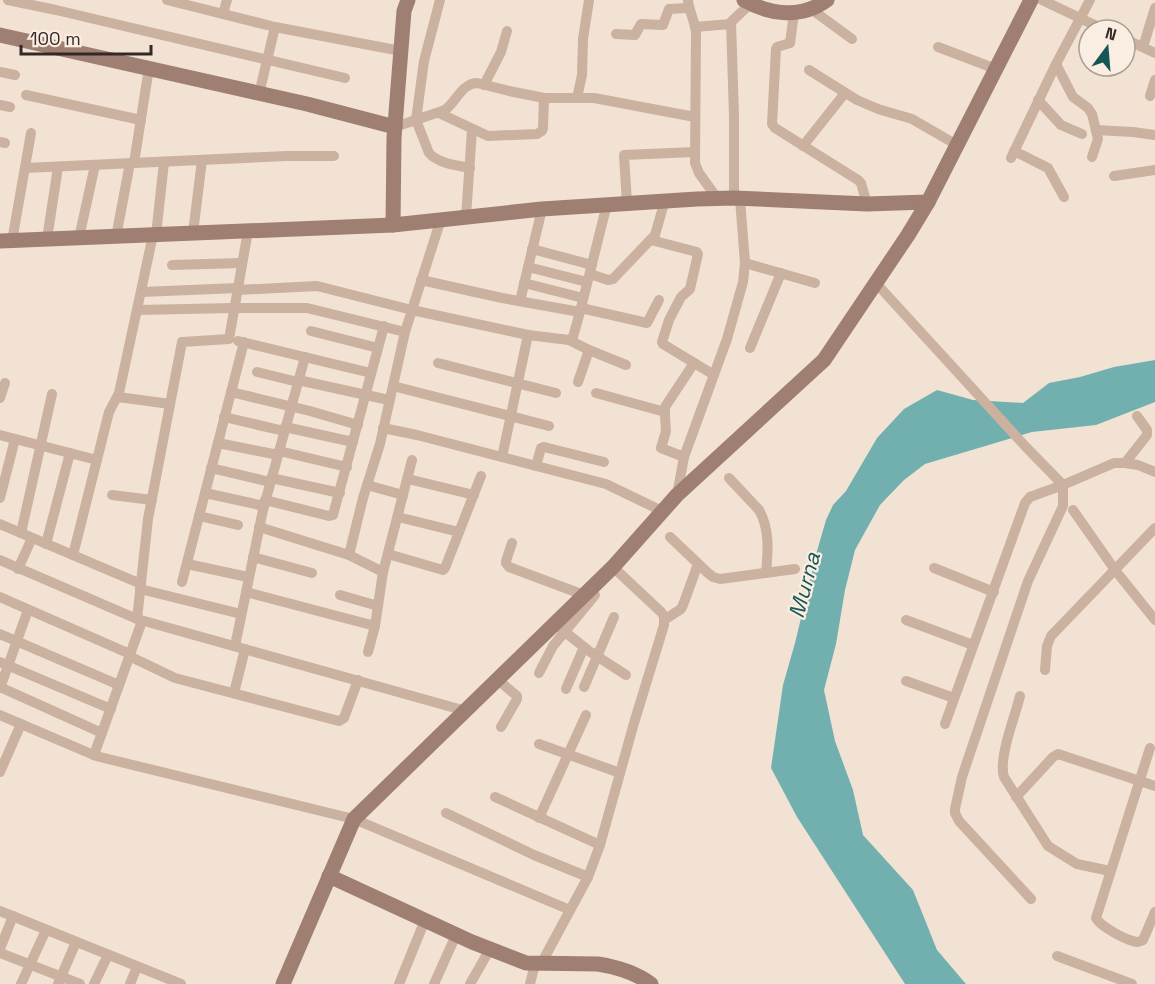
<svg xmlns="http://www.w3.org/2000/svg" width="1155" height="984" viewBox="0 0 1155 984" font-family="'Space Grotesk',sans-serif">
	<rect width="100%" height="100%" fill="#f2e2d4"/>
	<path fill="#72b0b0" d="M1155,360V402L1096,425L1032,432L925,464L904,480L880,505L855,550L845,590L836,644L824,690L835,741L853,790L863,835L913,890L937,950L966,984H905L797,817L771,768L783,685L795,643L817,551L826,520L833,505L846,491L877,438L904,409L937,390L973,400L1023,403L1049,383L1080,377L1114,367Z"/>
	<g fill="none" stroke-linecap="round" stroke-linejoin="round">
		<g stroke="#cab1a0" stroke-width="10">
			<path d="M8,0L56,10L345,78"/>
			<path d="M167,0L275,27L401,51"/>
			<path d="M440,0L424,61L416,120L429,153C439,164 456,165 470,168"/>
			<path d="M688,0C689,11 695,22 696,32L695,163L699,173L717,198"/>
			<path d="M1042,0L1105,30"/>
			<path d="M811,9L852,39"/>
			<path d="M794,13L790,43L777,47L776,49L772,124L775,128L858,180L861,183L867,204"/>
			<path d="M223,14L227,0"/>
			<path d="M695,27L731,24"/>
			<path d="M616,34L635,35L641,24L663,25L669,9L689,8"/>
			<path d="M1125,39L1155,53"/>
			<path d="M938,47L996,69"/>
			<path d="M1143,47L1155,8"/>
			<path d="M1056,64L1073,97L1088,108L1092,114L1098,139L1092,157"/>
			<path d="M809,70L857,100L878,109L912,119L957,145"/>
			<path d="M0,72L15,75"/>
			<path d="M484,85L501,52L507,31"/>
			<path d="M259,94L275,27"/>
			<path d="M26,95L141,120"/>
			<path d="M1150,96L1155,80"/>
			<path d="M577,98L582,75L583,39L589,0"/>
			<path d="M1038,100L1061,125L1082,134"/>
			<path d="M0,105L10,107"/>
			<path d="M439,113L488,136L537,134L542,131L543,128L544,98"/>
			<path d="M395,127L445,110C457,101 461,84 477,83L509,91L544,98H594L695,117"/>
			<path d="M1096,130L1133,132L1155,135"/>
			<path d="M0,142L5,143"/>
			<path d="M803,146L845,93"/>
			<path d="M1014,151L1048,168L1064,197"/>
			<path d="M1011,158L1056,64L1090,0"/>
			<path d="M134,163L149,68"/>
			<path d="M25,168L286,156H334"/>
			<path d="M1114,176L1155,170"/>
			<path d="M734,198V116L731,22L750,4V0"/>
			<path d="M627,203L624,155L695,152"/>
			<path d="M466,217L472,130"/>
			<path d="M248,231L229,339L182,342L148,519L137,619L466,711"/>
			<path d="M193,233L202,160"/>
			<path d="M156,235L164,162"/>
			<path d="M116,237L130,163"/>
			<path d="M79,238L95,165"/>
			<path d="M47,239L58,167"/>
			<path d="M651,240L697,252L698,254L690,289L681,297L669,320L662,342L663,344L714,375"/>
			<path d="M12,241L31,133"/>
			<path d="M532,249L592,265"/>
			<path d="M745,263L815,283"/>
			<path d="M172,265L242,263"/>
			<path d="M528,267L587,282"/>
			<path d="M590,274L608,280L613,279L655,235L665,200"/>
			<path d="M421,280L502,298L580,312"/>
			<path d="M875,282L1025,446L1063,485V506L1028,581L962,777L955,809V813L959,821L1031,899"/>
			<path d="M524,283L583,298"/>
			<path d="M237,290L317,286L412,310L528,335L569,340L573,337L580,312L607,204"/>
			<path d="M141,292L238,288"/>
			<path d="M520,301L542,209"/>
			<path d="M581,308L647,323L659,300"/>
			<path d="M137,310L234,308H307L405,332"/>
			<path d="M311,331L378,348"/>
			<path d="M569,340L589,350L626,365"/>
			<path d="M238,341L371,373"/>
			<path d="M750,348L781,273"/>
			<path d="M438,363L556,393"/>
			<path d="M257,372L298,382"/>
			<path d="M298,380L389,400"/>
			<path d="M578,382L589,350"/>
			<path d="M393,386L549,426"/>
			<path d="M231,392L310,411L358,425"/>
			<path d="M596,393L665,412"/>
			<path d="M118,397L170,404"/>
			<path d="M0,398L5,383"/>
			<path d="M224,417L284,431"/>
			<path d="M285,427L353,442"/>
			<path d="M383,428L417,435L606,484L662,511"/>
			<path d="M0,435L97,460"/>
			<path d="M218,443L278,455"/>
			<path d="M279,451L347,467"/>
			<path d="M502,457L528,335"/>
			<path d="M684,457L661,448L666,431L665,416V407L694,363"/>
			<path d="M1125,463L1147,435V430L1137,416"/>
			<path d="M536,466L541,448L544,447L604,462"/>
			<path d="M211,468L270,482"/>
			<path d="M271,478L340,493"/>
			<path d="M729,478L759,510C770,529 768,552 766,573"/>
			<path d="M408,479L474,495"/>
			<path d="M367,485L403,495"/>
			<path d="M205,493L264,506"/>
			<path d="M112,495L152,500"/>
			<path d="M677,495L684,457L727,339L743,282L745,263L740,199"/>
			<path d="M0,498L15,439"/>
			<path d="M265,500L329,516L333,515L384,326"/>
			<path d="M1073,510L1115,570L1155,620"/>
			<path d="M199,516L238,525"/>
			<path d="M398,517L459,532"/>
			<path d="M0,524L141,584"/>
			<path d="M259,527L349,555"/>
			<path d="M21,533L52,394"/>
			<path d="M670,537L708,573L713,577L720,579L795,569"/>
			<path d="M512,543L506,561V563L509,567L584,595"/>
			<path d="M46,544L70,453"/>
			<path d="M388,554L443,570L445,568L481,476"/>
			<path d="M73,555L109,412L119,393L153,235"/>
			<path d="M253,557L312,573"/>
			<path d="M0,560L137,619"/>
			<path d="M187,564L248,577"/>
			<path d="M934,568L994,592"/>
			<path d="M18,569L32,538"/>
			<path d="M383,572L412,460"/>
			<path d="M182,582L244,342"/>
			<path d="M140,589L241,614"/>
			<path d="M246,592L375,626"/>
			<path d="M340,595L378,606"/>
			<path d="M0,597L130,654"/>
			<path d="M664,620L681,609L683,605L698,564"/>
			<path d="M906,620L973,645"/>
			<path d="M560,628L589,651L626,675"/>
			<path d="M0,634L119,685"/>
			<path d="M235,646L263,510L305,357"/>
			<path d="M368,652L375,626L383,572L349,555L363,498L380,444L405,332L441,219"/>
			<path d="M129,656L175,678L339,721L344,718L358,680"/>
			<path d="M0,662L111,709"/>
			<path d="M1045,670L1047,646L1051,636L1155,528"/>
			<path d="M539,673L553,646L595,595"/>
			<path d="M498,680L517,696V699L501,727"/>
			<path d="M906,681L954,698"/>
			<path d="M0,687L102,733"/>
			<path d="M584,687L614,617"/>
			<path d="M0,688L28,610"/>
			<path d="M566,689L584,647"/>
			<path d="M234,693L245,649"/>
			<path d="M1020,696C1015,717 998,758 1004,777L1048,846L1077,864L1110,871"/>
			<path d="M0,715L96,756L354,819L570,910"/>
			<path d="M945,724L1025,503L1030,497L1063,485L1114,463H1125L1138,465L1155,472"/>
			<path d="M539,744L620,773"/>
			<path d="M1150,748L1096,918C1100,926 1124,939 1133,941C1138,943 1138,942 1143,940L1155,912"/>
			<path d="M94,755L142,621"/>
			<path d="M0,772L21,724"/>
			<path d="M495,797L600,845"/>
			<path d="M1016,797L1053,757L1058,754L1155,786"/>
			<path d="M446,813L534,855L588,877"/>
			<path d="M539,818L586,715"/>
			<path d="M0,911L181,984"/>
			<path d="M0,949L13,916"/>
			<path d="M0,953L80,984"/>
			<path d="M1057,956L1132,984"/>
			<path d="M541,964L588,877L600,845L634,723L664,625V616L661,612L613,567"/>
			<path d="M21,984L46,930"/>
			<path d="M58,984L76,942"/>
			<path d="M94,984L108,955"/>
			<path d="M130,984L137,967"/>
			<path d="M399,984L425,920"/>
			<path d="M434,984L456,935"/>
			<path d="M470,984L490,949"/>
			<path d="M530,984L535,964"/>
		</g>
		<g stroke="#9e7f72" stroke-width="15">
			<path d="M744,0C770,15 801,19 827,0"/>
			<path d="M0,35L307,104L395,127"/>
			<path d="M393,225L394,138L404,11L408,0"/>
			<path d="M0,241L393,225L542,209L697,199L734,198L867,204L928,202L1031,0"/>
			<path d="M329,876L472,942L526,963L598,964C617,967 636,973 651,984"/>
			<path d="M283,984L354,819L613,567L677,495L824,360L908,235L928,202"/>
		</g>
	</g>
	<g text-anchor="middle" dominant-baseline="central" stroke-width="4.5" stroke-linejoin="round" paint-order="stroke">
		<g font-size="22" font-style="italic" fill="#175657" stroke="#faede1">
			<text transform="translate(804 585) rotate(-75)">Murna</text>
		</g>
	</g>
	<g transform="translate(1107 48) rotate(16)"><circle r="28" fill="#faede1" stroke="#aa9e95" stroke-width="1.5"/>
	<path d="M0-4.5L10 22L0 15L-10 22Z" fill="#175657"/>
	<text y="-9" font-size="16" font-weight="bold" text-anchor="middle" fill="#332824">N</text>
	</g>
	<path d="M21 45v9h130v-9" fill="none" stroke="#332824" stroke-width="3"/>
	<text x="30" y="45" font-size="18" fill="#332824" stroke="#faede1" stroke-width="4.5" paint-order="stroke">100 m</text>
</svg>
